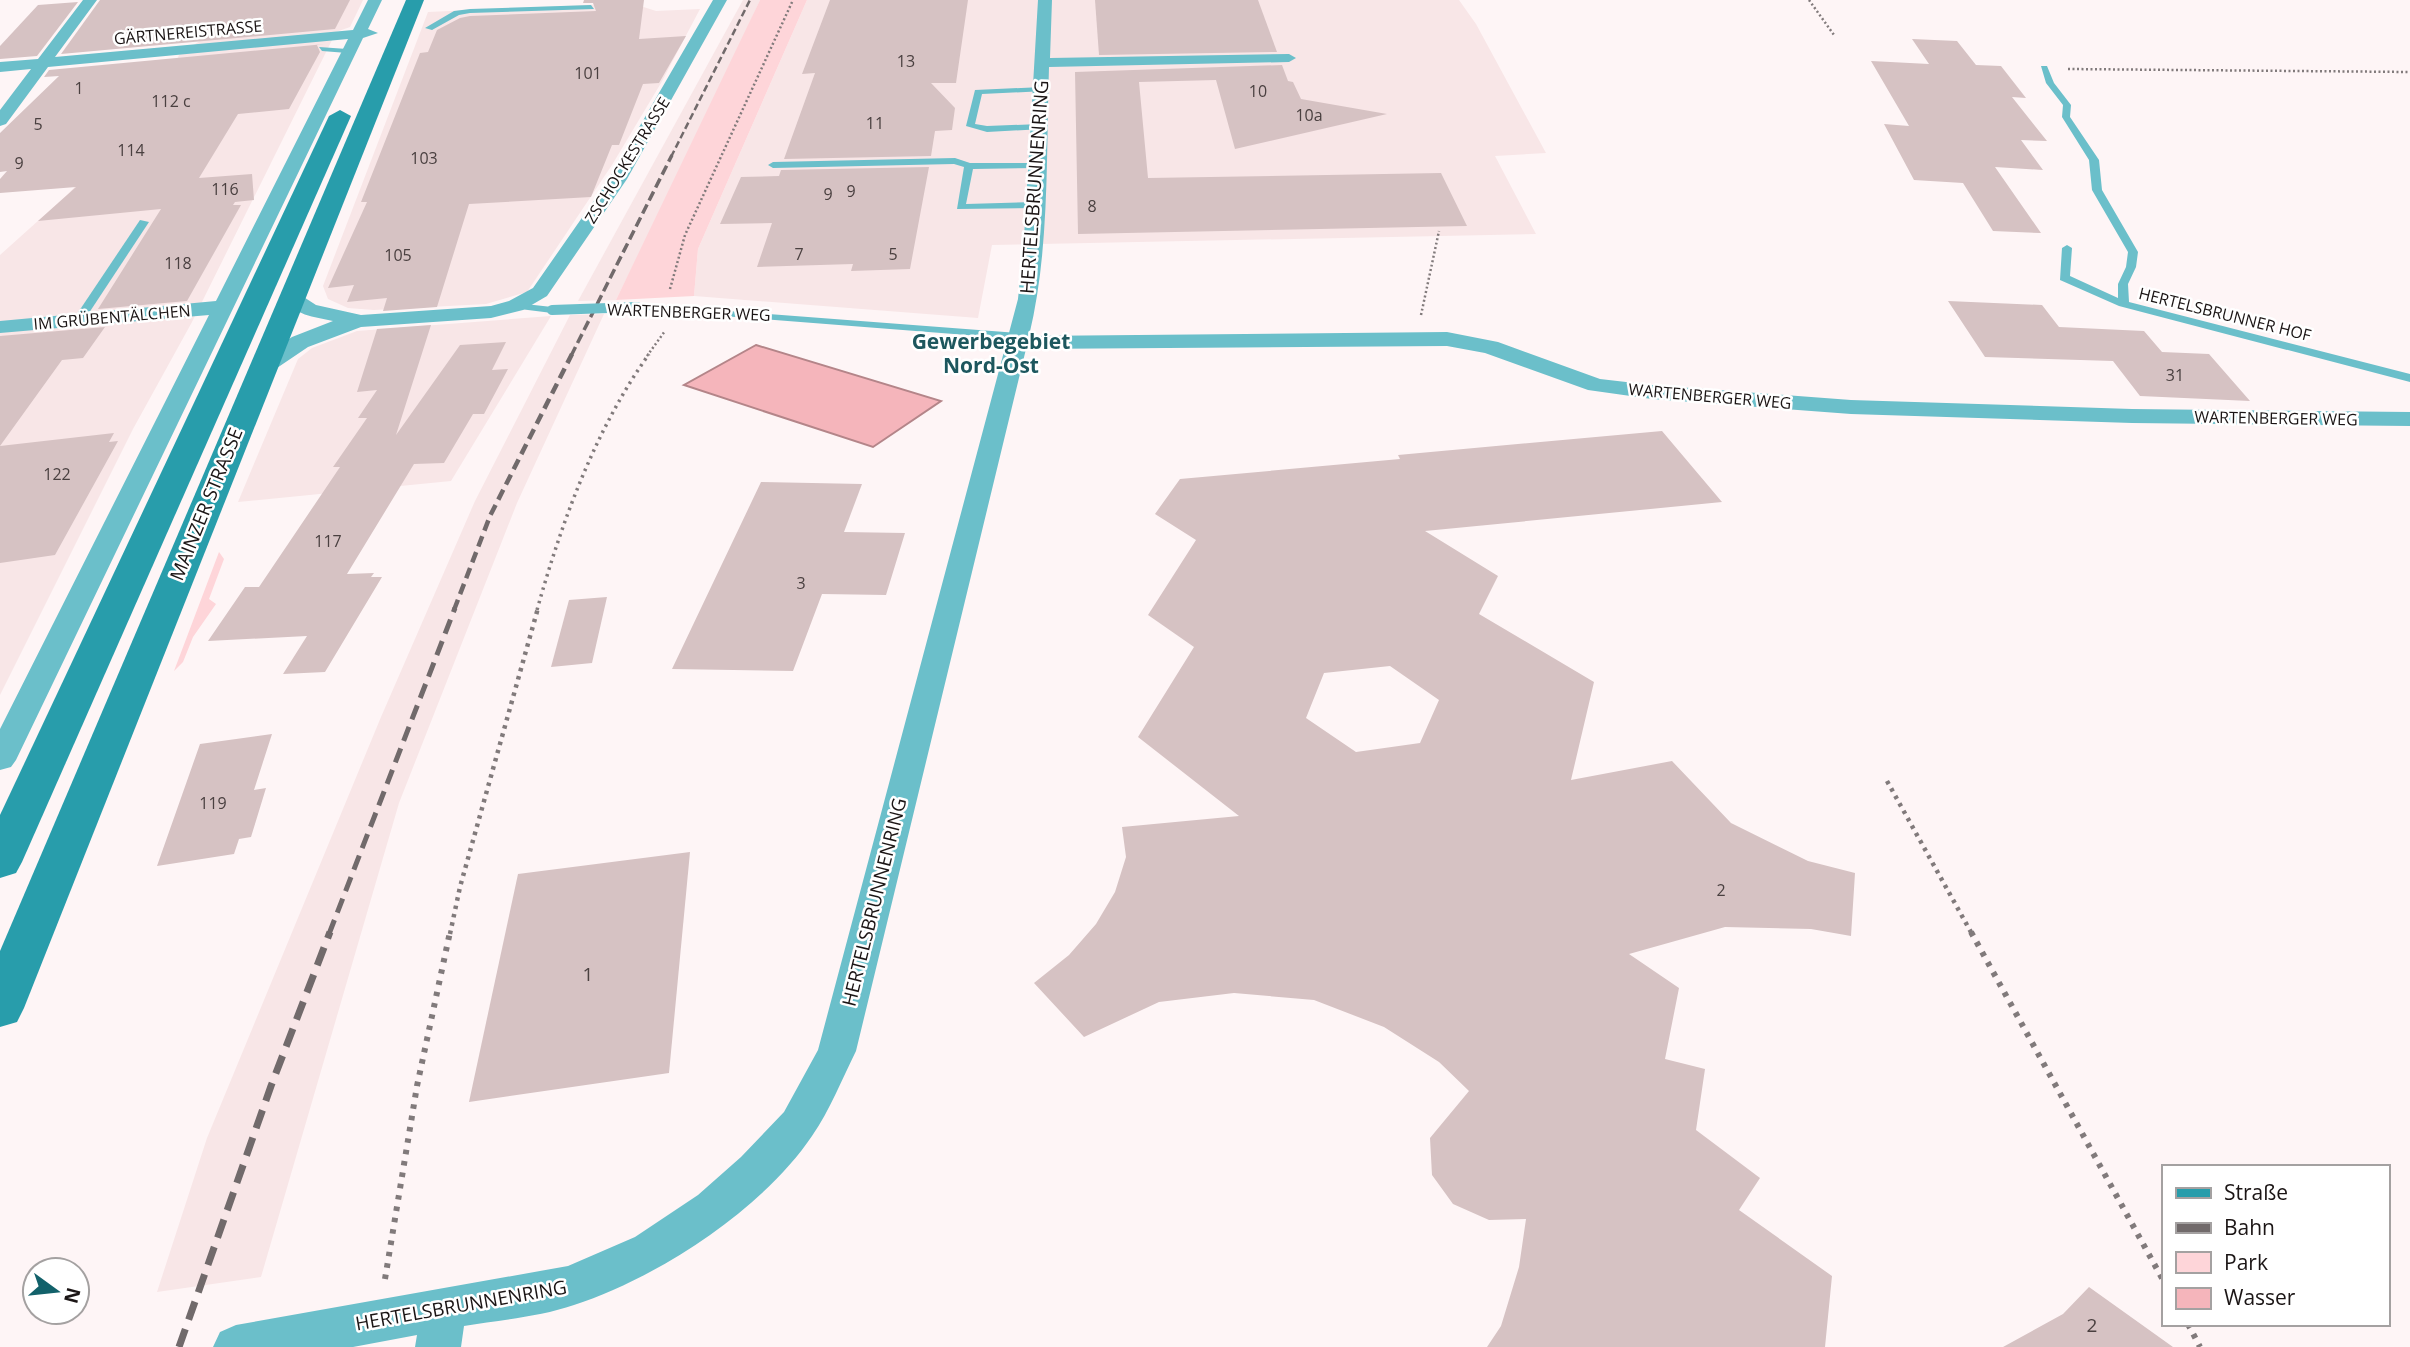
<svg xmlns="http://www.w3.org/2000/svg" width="2410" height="1347" viewBox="0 0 2410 1347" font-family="'Open Sans',sans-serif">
	<rect width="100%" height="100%" fill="#fef5f6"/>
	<g fill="#f8e6e7">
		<path d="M105,0H363L350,27L336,32L192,322L133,429L0,695V255L68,194L130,129L169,77L179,55L207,36Z"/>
		<path d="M743,0H760L698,136L616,300L578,301Z"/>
		<path d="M807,0H1459L1476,24L1546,153L1495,156L1536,234L992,245L978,318L694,296L698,249Z"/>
		<path d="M631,3L656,11L700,9L661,83L612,165L527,292L486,304L374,310L348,308L328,299L323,286L428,12Z"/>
		<path d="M604,314L517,503L399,803L261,1277L157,1292L207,1138L381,717L475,501L570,315Z"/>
		<path d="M551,316L451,481L238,502L298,359L312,348L357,331Z"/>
	</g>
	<g fill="#fed5d9">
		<path d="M760,0H807L698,249L694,296L616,300Z"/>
		<path d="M219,552L224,559L209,599L216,604L193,637L183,662L174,671Z"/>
	</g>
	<path fill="#f5b5bb" stroke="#b48589" stroke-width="2" d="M756,345L941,401L873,447L684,385Z"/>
	<g fill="#d6c2c3" fill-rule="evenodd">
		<path d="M100,0H350L335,29L61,54Z"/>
		<path d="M584,0H644L639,39L686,36L659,83L643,84L619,145H612L591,197L469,204L437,307L383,311L387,298L347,302L354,285L328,288L367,202H361L420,53L428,52L437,30L460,18L470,16L596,11L593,3H583Z"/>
		<path d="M830,0H968L956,83H931L955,108L952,130L935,131L931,156L784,159L815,73L802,74Z"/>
		<path d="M1095,0H1258L1277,52L1099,55Z"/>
		<path d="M78,2L37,56L0,59V46L38,5Z"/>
		<path d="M1912,39L1957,41L1976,65L2001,66L2026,98L2012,97L2047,141L2021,140L2043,170L1995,167L2041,233L1993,231L1963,183L1914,180L1884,124L1909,126L1871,61L1929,64Z"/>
		<path d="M325,44L317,45L320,52L289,109L238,114L199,178L252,174L254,200L235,202L233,205H241L187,301L98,309L161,209L38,221L76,187L0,193V179L7,171L0,172V133L59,76L44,77L49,70Z"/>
		<path d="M1282,65L1288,81L1293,82L1301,99L1387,114L1235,149L1216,80L1139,82L1148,178L1441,173L1467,226L1078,234L1075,72Z"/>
		<path d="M929,167L910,269L851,271L853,264L757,267L772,223L720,224L741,177L779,176L781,170Z"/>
		<path d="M1948,301L2042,305L2059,327L2144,331L2162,352L2209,354L2250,401L2140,396L2113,361L1985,357Z"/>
		<path d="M431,325L396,435L460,345L506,342L492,370L508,369L484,414H473L444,463L414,464L347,574L374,573L371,577H382L325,672L283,674L307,636L208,641L245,587H259L340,467H333L367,418H358L377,390L357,392L377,329Z"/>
		<path d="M105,327L83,358L62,360L0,446V336Z"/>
		<path d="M1662,431L1722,502L1425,531L1498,576L1479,614L1594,682L1571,780L1672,761L1731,823L1808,861L1855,873L1851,936L1811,929L1725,927L1629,954L1679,988L1665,1059L1705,1069L1696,1130L1760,1178L1739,1210L1832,1276L1825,1347H1487L1501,1326L1519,1267L1526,1219L1489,1220L1453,1204L1432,1175L1430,1138L1469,1091L1439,1062L1384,1027L1314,1000L1234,993L1159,1002L1084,1037L1034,983L1069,955L1096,924L1115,892L1126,857L1122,827L1239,816L1138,737L1194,647L1148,615L1196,540L1155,514L1180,479L1400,459L1398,455ZM1390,666L1439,700L1420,743L1356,752L1306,718L1324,673Z"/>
		<path d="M114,433L109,442L118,441L55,555L0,563V446Z"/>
		<path d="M761,482L862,484L844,532L905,533L886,595L822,594L793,671L672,669Z"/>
		<path d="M607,597L592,663L551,667L569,600Z"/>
		<path d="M272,734L254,790L266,788L251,837L239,839L234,854L157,866L200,744Z"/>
		<path d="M690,852L669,1073L469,1102L518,874Z"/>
		<path d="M2089,1287L2173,1347H2003L2063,1314Z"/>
	</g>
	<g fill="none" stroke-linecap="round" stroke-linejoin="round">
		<g stroke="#817a7b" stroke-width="2.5" stroke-dasharray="2 2.5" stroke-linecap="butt">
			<path d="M1809,0L1834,35"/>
			<path d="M2068,69L2410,72"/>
			<path d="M670,289L685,235L793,0"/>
			<path d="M1421,315L1439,231"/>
			<path d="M647,356L665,331"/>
		</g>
		<path stroke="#817a7b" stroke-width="3.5" stroke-dasharray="2.5 4.5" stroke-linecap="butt" d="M537,610C562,521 595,430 649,354"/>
		<g stroke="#817a7b" stroke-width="4.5" stroke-dasharray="3.5 5" stroke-linecap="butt">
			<path d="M1887,781L1972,934"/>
			<path d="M450,934L460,887L538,608"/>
		</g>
		<g stroke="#817a7b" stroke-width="6" stroke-dasharray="4.5 7" stroke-linecap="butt">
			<path d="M1971,932L2163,1280"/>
			<path d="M385,1279L417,1086L450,932"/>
			<path d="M2188,1324L2200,1347"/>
		</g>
		<g fill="#6bbfca" fill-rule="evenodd">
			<path d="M591,5L594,9L470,13L459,15L432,30L425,28L454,11L470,9Z"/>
			<path d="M319,47L347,49L351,51L347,53L322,51Z"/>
			<path d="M2041,66H2047L2054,83L2071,105L2070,117L2099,160L2102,190L2138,252L2136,267L2128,284L2129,302L2410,374V382L2119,306L2060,280L2062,248L2067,245L2072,248L2070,276L2118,298V284L2126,267L2128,252L2092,190L2089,160L2062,117L2063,105L2046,83Z"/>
			<path d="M1042,87L1046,89L1045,91L982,94L975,124L987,126L1040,124L1044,127L1043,129L987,132L966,126L975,90Z"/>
			<path d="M955,158L970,163H1041L1043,165L1038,168L973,169L966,204L1036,202L1041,205L1036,208L957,209L964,167L954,164L773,168L768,165L773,162Z"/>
			<path d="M140,220L149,222L83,322H75L73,320Z"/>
			<path d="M516,303L552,307L558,310L552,313L512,308V304Z"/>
			<path d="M637,304L1018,333L1024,336L1018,339L633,309L631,307Z"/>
		</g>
		<g fill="#6bbfca" fill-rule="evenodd">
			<path d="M83,0H97L55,57L353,30L368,0H382L368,29L378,33L363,38L16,760L11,767L0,770V729L209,315L0,333V321L216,301L348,39L48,67L6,124L0,126V110L31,69L0,72V62L38,59Z"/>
			<path d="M713,0H727L627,179L547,296L523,310L491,318L361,327L308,347L271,372H255L252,367L255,362L292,337L333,321C314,317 294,315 282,298L285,294H299L316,305L361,315L491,306L509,301L533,288L609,179Z"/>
			<path d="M1038,0H1052L1050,58L1289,54L1296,58L1289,62L1049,67C1046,156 1050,249 1029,336L1447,332L1498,342L1600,379L1652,385L1851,400L2132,409L2410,412V426L2132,423L1851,414L1652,399L1588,390L1485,353L1447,346L1026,349L856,1051C842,1079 830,1110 812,1136C762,1210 657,1278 574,1305C539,1317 500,1320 464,1326L461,1347H415L417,1335L353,1347H213L220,1332L236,1325L568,1266L635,1237L698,1195L741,1157L784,1112L818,1050L1018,299L1024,238Z"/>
		</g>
		<g fill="#289dab" fill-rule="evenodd">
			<path d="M406,0H424L24,1008L17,1022L0,1027V951Z"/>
			<path d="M340,110L351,116L22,862L16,873L0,878V815L329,116Z"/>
		</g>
		<path stroke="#716a6b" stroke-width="2.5" stroke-dasharray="7 3.5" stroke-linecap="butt" d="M671,157L750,0"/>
		<path stroke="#716a6b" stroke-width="3.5" stroke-dasharray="10 4.5" stroke-linecap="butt" d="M571,356L672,155"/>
		<path stroke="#716a6b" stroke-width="4.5" stroke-dasharray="11 6" stroke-linecap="butt" d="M454,610L490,516L572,354"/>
		<path stroke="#716a6b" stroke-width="5" stroke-dasharray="15 8" stroke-linecap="butt" d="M329,934L455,608"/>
		<path stroke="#716a6b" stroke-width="7" stroke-dasharray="19 10" stroke-linecap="butt" d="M179,1347L271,1086L330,932"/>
		<path stroke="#6bbfca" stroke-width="10" d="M552,310L637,307"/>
	</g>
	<g text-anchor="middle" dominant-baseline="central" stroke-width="5" stroke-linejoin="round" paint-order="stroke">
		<g font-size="16" fill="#1b1515" stroke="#fff">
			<text transform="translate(188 32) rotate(-5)">GÄRTNEREISTRASSE</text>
			<text transform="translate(627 160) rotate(-58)">ZSCHOCKESTRASSE</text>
			<text transform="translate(689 312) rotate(2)">WARTENBERGER WEG</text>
			<text transform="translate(2225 314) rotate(14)">HERTELSBRUNNER HOF</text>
			<text transform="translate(112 317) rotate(-5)">IM GRÜBENTÄLCHEN</text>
			<text transform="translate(1710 396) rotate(5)">WARTENBERGER WEG</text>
			<text transform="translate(2276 418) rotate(1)">WARTENBERGER WEG</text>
		</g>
		<g font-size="16" fill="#4a4040">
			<text x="906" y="61">13</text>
			<text x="588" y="73">101</text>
			<text x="79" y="88">1</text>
			<text x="1258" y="91">10</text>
			<text x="171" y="101">112 c</text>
			<text x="1309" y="115">10a</text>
			<text x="875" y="123">11</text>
			<text x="38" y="124">5</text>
			<text x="131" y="150">114</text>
			<text x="424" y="158">103</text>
			<text x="19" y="163">9</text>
			<text x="225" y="189">116</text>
			<text x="851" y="191">9</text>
			<text x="828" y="194">9</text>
			<text x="1092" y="206">8</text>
			<text x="799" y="254">7</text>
			<text x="893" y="254">5</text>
			<text x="398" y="255">105</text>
			<text x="178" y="263">118</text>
			<text x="2175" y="375">31</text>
			<text x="57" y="474">122</text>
			<text x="328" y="541">117</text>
			<text x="801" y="583">3</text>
			<text x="213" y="803">119</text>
			<text x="1721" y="890">2</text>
		</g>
		<g font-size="19" fill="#1b1515" stroke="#fff">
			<text transform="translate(1034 187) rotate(-86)">HERTELSBRUNNENRING</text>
			<text transform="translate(206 504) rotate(-68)">MAINZER STRASSE</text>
			<text transform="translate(874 902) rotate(-76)">HERTELSBRUNNENRING</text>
			<text transform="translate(461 1305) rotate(-10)">HERTELSBRUNNENRING</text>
		</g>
		<g font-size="19" fill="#4a4040">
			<text x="588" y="974">1</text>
			<text x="2092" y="1325">2</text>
		</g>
		<g font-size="21" font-weight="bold" fill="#1d575e" stroke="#fff">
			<text x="991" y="341">Gewerbegebiet<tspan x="991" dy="24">Nord-Ost</tspan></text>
		</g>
	</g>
	<rect x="2162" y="1165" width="228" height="161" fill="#ffffff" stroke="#a4a1a1" stroke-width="2"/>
	<rect x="2176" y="1188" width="35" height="10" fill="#289dab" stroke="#a4a1a1" stroke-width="2"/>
	<text x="2224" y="1200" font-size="21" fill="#1b1515">Straße</text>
	<rect x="2176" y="1223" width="35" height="10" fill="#716a6b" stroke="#a4a1a1" stroke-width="2"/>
	<text x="2224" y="1235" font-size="21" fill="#1b1515">Bahn</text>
	<rect x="2176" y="1252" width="35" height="21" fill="#fed5d9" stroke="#a4a1a1" stroke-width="2"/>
	<text x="2224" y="1270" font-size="21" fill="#1b1515">Park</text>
	<rect x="2176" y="1288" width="35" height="21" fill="#f5b5bb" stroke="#a4a1a1" stroke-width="2"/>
	<text x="2224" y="1305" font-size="21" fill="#1b1515">Wasser</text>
	<g transform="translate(56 1291) rotate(105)"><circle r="33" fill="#ffffff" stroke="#a4a1a1" stroke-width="2"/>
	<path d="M0-5L12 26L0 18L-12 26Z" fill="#12616a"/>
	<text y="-10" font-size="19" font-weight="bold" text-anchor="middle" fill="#1b1515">N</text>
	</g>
</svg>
